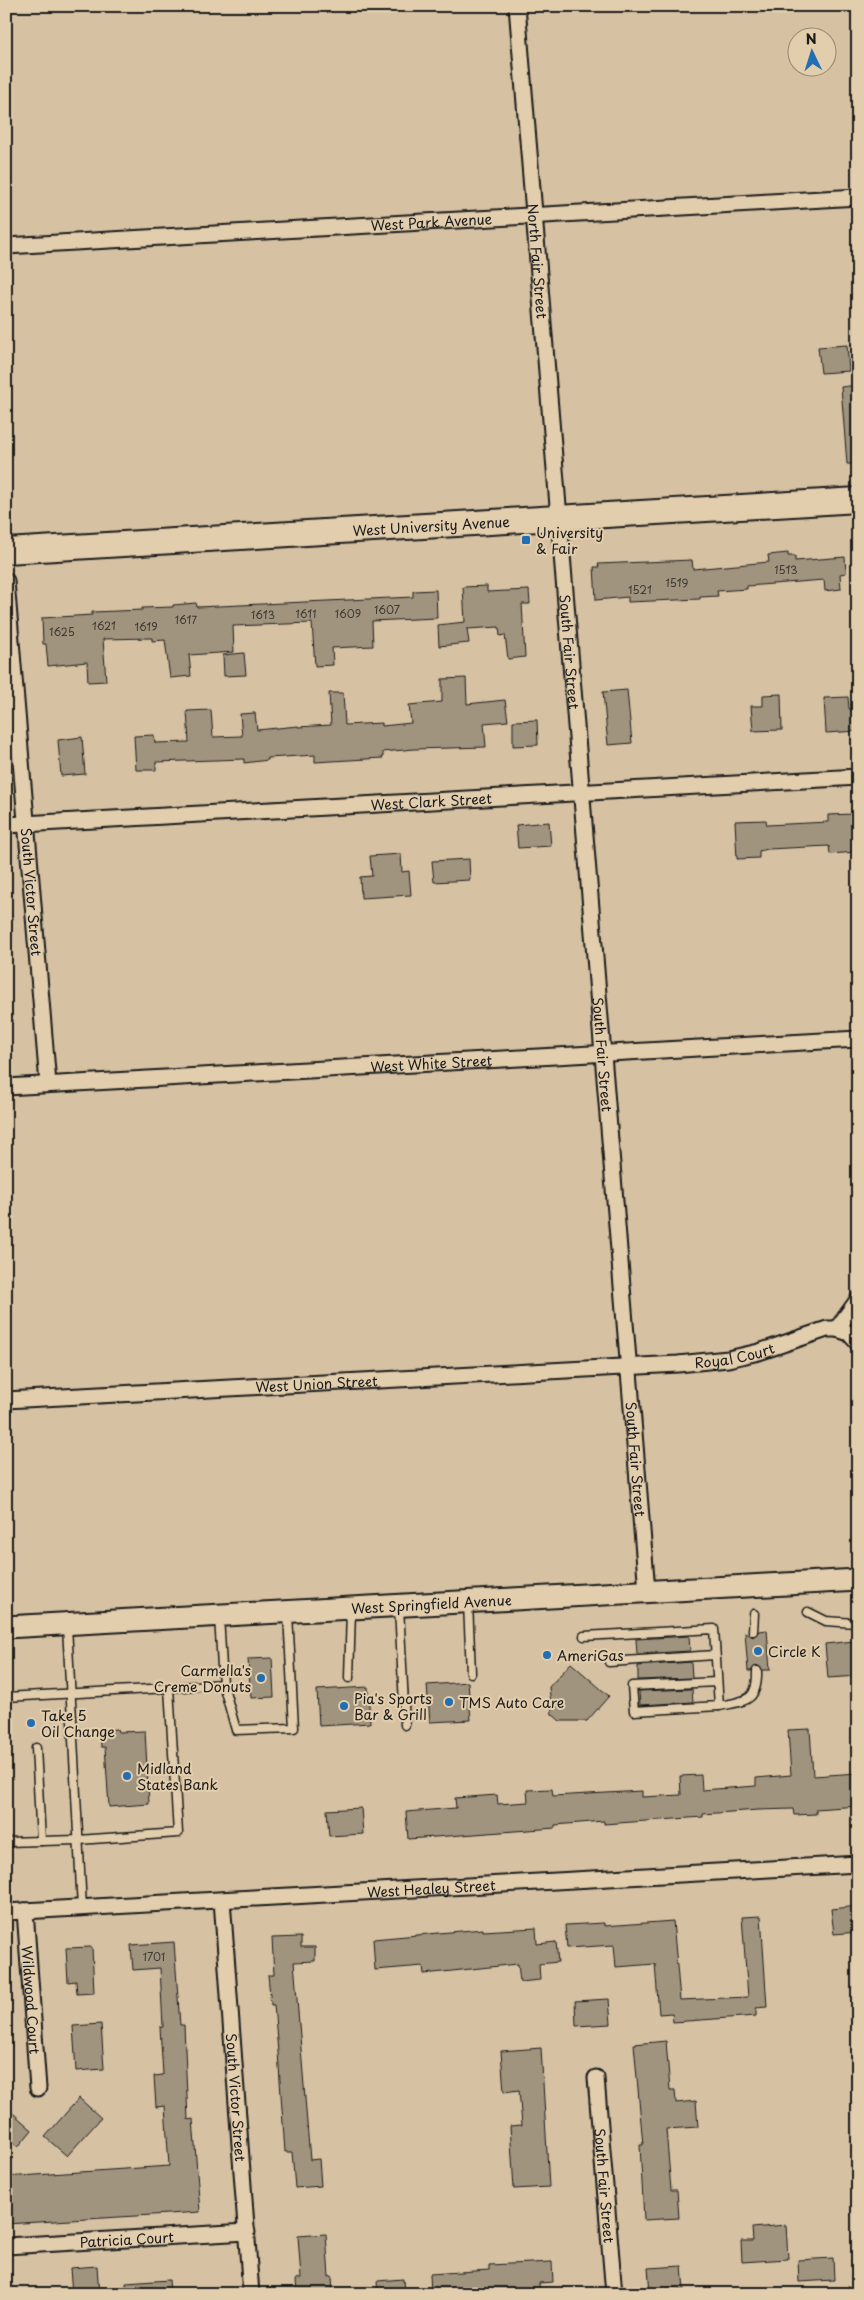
<svg xmlns="http://www.w3.org/2000/svg" width="864" height="2300" viewBox="0 0 864 2300" font-family="'Playpen Sans',sans-serif">
	<rect width="100%" height="100%" fill="#d6c2a3"/>
	<filter id="ink" filterUnits="userSpaceOnUse"><feTurbulence type="fractalNoise" baseFrequency=".02" numOctaves="2"/><feDisplacementMap in="SourceGraphic" scale="10" xChannelSelector="R" yChannelSelector="G"/><feConvolveMatrix kernelMatrix="1 2 1 2 8 2 1 2 1" color-interpolation-filters="sRGB"/></filter>
	<g filter="url(#ink)">
		<g fill="#a1947e" stroke="#1c1c1c">
			<path d="M847,345L849,371L821,373L818,347Z"/>
			<path d="M858,385V464H847L841,387Z"/>
			<path d="M788,553V556H795V561L845,557L846,573L840,574L841,589L825,591L824,580L747,586V589L717,591L718,596L700,597V599L628,602V597L596,600L594,567H599L598,564L692,560L693,569L769,562L768,555Z"/>
			<path d="M487,586V592L529,590L530,604H522L525,657L508,659L505,635L500,636L499,627L467,629L469,643L439,646L438,625L465,622L463,587Z"/>
			<path d="M436,590L437,618L372,621L373,646L332,648L333,665L315,666L312,623L233,626L234,652L189,655L191,676L170,678L165,640L152,641V638L103,639L106,681L88,682L87,662L48,666L46,644H43L42,618L92,615V612L142,610V608L173,607V605L196,603L197,607L413,597V591Z"/>
			<path d="M244,653L246,675L224,676L223,655Z"/>
			<path d="M466,678L467,704L505,700L508,721L484,723L486,747L414,749L383,752V758L315,762V755L268,758V760L244,763V759L156,762V770H136L134,736L154,735L155,743L189,742L187,711L211,710L213,737L242,736L240,714L255,713L257,730L298,726V727L331,725L329,693H343L345,725L382,723V726L411,723L409,705L442,702V679Z"/>
			<path d="M627,690L632,743L608,745L603,692Z"/>
			<path d="M781,694L782,730L753,731L751,706H763V695Z"/>
			<path d="M848,697L849,709H857L858,731L826,733L824,698Z"/>
			<path d="M537,720L538,745L513,746V721Z"/>
			<path d="M82,737L85,774L61,776L58,740Z"/>
			<path d="M854,814L856,852L830,854L829,846L768,849L759,851V858L737,859L735,821L766,820L767,825L828,822V815Z"/>
			<path d="M549,822L551,846L518,848L516,825Z"/>
			<path d="M401,854L402,872L409,871L411,895L361,898L360,877L372,876L370,856Z"/>
			<path d="M469,859L470,880L434,882L432,861Z"/>
			<path d="M767,1630L770,1670H762L757,1665L751,1671H748L745,1632L753,1637L759,1631Z"/>
			<path d="M689,1636L690,1651L637,1654L636,1639Z"/>
			<path d="M854,1641L857,1676L828,1678L825,1644Z"/>
			<path d="M272,1658L274,1697L251,1698L248,1659Z"/>
			<path d="M691,1662L692,1678L638,1680V1666Z"/>
			<path d="M571,1663L609,1696L587,1721H560L552,1714L549,1687Z"/>
			<path d="M468,1682L471,1720L430,1722L427,1685Z"/>
			<path d="M368,1687L370,1723L319,1726L317,1690Z"/>
			<path d="M692,1689L693,1702L640,1705L639,1691Z"/>
			<path d="M117,1729L118,1732L145,1731L149,1804L109,1807L105,1747H101L100,1730Z"/>
			<path d="M810,1729L813,1776L858,1773V1806L816,1809V1814L794,1815L793,1809L758,1810L703,1814V1817L604,1824V1821L555,1825V1828L408,1839L406,1812L456,1808L455,1798L497,1795L498,1804L528,1802L527,1790L552,1789L553,1796L642,1791V1797L681,1795L680,1776L701,1775L702,1790L756,1786V1778L791,1775L788,1730Z"/>
			<path d="M361,1808L363,1834L329,1836L327,1810Z"/>
			<path d="M858,1906V1932L834,1934L831,1909Z"/>
			<path d="M761,1916L767,2007L756,2008V2016L673,2022L672,2013L659,2014L655,1964L616,1967L614,1945L567,1948L565,1925L604,1923V1926L673,1921L680,2000L748,1997L742,1917Z"/>
			<path d="M536,1928L537,1944L556,1942L558,1962L539,1964L540,1980L520,1982L518,1964L424,1974L423,1966L375,1970L373,1939L483,1929V1931Z"/>
			<path d="M301,1937V1947H315V1961L294,1962L310,2160L319,2159L321,2186L295,2188L292,2152H285L278,2052L274,2005H271L268,1975H274L272,1938Z"/>
			<path d="M174,1942L180,2025H184L188,2120L193,2119L200,2212L6,2224V2177L169,2166L165,2106L156,2107L154,2076L163,2075L160,2027H163L160,1968L133,1970L131,1945Z"/>
			<path d="M92,1947L94,1993L77,1994L76,1981L68,1982L66,1948Z"/>
			<path d="M609,1999L611,2024L576,2026L575,2001Z"/>
			<path d="M101,2024L104,2069L76,2071L73,2026Z"/>
			<path d="M666,2041L670,2090H675L676,2103L696,2101L698,2127L666,2129L671,2190H677L679,2218L644,2220L640,2145H643L634,2044Z"/>
			<path d="M541,2048L549,2187L514,2189L510,2126L522,2125L519,2090L504,2092L501,2051Z"/>
			<path d="M79,2098L101,2118L67,2156L45,2137Z"/>
			<path d="M6,2107L32,2130L18,2147L6,2137Z"/>
			<path d="M786,2225L788,2259L742,2262L741,2241H753L752,2228Z"/>
			<path d="M326,2234L329,2277L332,2276L333,2294H297L296,2279L301,2278L298,2236Z"/>
			<path d="M833,2258L834,2280L799,2282L798,2260Z"/>
			<path d="M552,2262L553,2282L539,2283L540,2294H431L430,2274L489,2270V2265Z"/>
			<path d="M97,2266L99,2294H72L70,2268Z"/>
			<path d="M682,2266L684,2290L650,2292L648,2268Z"/>
			<path d="M403,2279L404,2294H378L377,2281Z"/>
			<path d="M169,2280L170,2294H127L126,2283Z"/>
		</g>
		<g fill="none" stroke-linecap="round" stroke-linejoin="round">
			<defs>
				<g id="service">
					<path d="M468,1603L471,1673"/>
					<path d="M399,1607L405,1725"/>
					<path d="M808,1612L826,1621L855,1623L858,1626"/>
					<path d="M67,1626L82,1908"/>
					<path d="M753,1631L754,1614"/>
					<path d="M584,1636L714,1629L719,1706L634,1711L632,1686L717,1682"/>
					<path d="M609,1662L715,1655"/>
					<path d="M349,1678L351,1610"/>
					<path d="M223,1684L236,1730L294,1728L288,1614"/>
					<path d="M169,1688L223,1684L219,1616"/>
					<path d="M6,1697L169,1688L178,1833L78,1840L6,1842"/>
					<path d="M719,1706C745,1701 758,1702 757,1671"/>
					<path d="M36,1748L41,1841"/>
				</g>
				<g id="minor">
					<path id="s1" d="M517,6L647,1591"/>
					<path id="s2" d="M6,246L858,197"/>
					<path id="s3" d="M6,581L48,1084"/>
					<path id="s4" d="M6,825L858,777"/>
					<path id="s5" d="M6,1087L858,1039"/>
					<path d="M837,1329L849,1333L858,1343"/>
					<path id="s6" d="M6,1400L678,1364L728,1359L759,1352L827,1329H837L858,1300"/>
					<path id="s7" d="M222,1900L251,2294"/>
					<path id="s8" d="M25,1911L38,2088"/>
					<path id="s9" d="M6,1912L858,1864"/>
					<path id="s10" d="M596,2078L614,2294"/>
					<path id="s11" d="M6,2246L247,2232"/>
				</g>
				<g id="secondary">
					<path id="s12" d="M6,1627L858,1580"/>
				</g>
				<g id="primary">
					<path id="s13" d="M6,551L858,500"/>
				</g>
			</defs>
			<use href="#service" stroke="#1c1c1c" stroke-width="11"/>
			<use href="#minor" stroke="#1c1c1c" stroke-width="19"/>
			<use href="#secondary" stroke="#1c1c1c" stroke-width="25"/>
			<use href="#primary" stroke="#1c1c1c" stroke-width="28"/>
			<use href="#service" stroke="#e2cdac" stroke-width="8"/>
			<use href="#minor" stroke="#e2cdac" stroke-width="15"/>
			<use href="#secondary" stroke="#e2cdac" stroke-width="21"/>
			<use href="#primary" stroke="#e2cdac" stroke-width="24"/>
		</g>
	</g>
	<g fill="#1f6fb2" stroke="#e2cdac" stroke-width="2">
		<rect x="521" y="535" width="10" height="10" rx="2.5"/>
		<circle cx="758" cy="1651" r="5"/>
		<circle cx="547" cy="1655" r="5"/>
		<circle cx="261" cy="1678" r="5"/>
		<circle cx="449" cy="1702" r="5"/>
		<circle cx="344" cy="1706" r="5"/>
		<circle cx="31" cy="1723" r="5"/>
		<circle cx="127" cy="1776" r="5"/>
	</g>
	<g text-anchor="middle" dominant-baseline="central" stroke-width="4" stroke-linejoin="round" paint-order="stroke">
		<g font-size="11" fill="#3d3a34">
			<text x="786" y="569">1513</text>
			<text x="677" y="582">1519</text>
			<text x="640" y="589">1521</text>
			<text x="387" y="609">1607</text>
			<text x="306" y="613">1611</text>
			<text x="348" y="613">1609</text>
			<text x="263" y="614">1613</text>
			<text x="186" y="619">1617</text>
			<text x="104" y="625">1621</text>
			<text x="146" y="626">1619</text>
			<text x="62" y="631">1625</text>
			<text x="154" y="1956">1701</text>
		</g>
		<g font-size="14" fill="#1c1c1c" stroke="#e2cdac">
			<text stroke="none"><textPath href="#s2" startOffset="426">West Park Avenue</textPath></text>
			<text stroke="none"><textPath href="#s1" startOffset="256">North Fair Street</textPath></text>
			<text stroke="none"><textPath href="#s13" startOffset="426">West University Avenue</textPath></text>
			<text stroke="none"><textPath href="#s1" startOffset="648">South Fair Street</textPath></text>
			<text stroke="none"><textPath href="#s4" startOffset="426">West Clark Street</textPath></text>
			<text stroke="none"><textPath href="#s3" startOffset="312">South Victor Street</textPath></text>
			<text stroke="none"><textPath href="#s1" startOffset="1052">South Fair Street</textPath></text>
			<text stroke="none"><textPath href="#s5" startOffset="426">West White Street</textPath></text>
			<text stroke="none"><textPath href="#s6" startOffset="730">Royal Court</textPath></text>
			<text stroke="none"><textPath href="#s6" startOffset="311">West Union Street</textPath></text>
			<text stroke="none"><textPath href="#s1" startOffset="1458">South Fair Street</textPath></text>
			<text stroke="none"><textPath href="#s12" startOffset="426">West Springfield Avenue</textPath></text>
			<text stroke="none"><textPath href="#s9" startOffset="426">West Healey Street</textPath></text>
			<text stroke="none"><textPath href="#s8" startOffset="89">Wildwood Court</textPath></text>
			<text stroke="none"><textPath href="#s7" startOffset="198">South Victor Street</textPath></text>
			<text stroke="none"><textPath href="#s10" startOffset="108">South Fair Street</textPath></text>
			<text stroke="none"><textPath href="#s11" startOffset="121">Patricia Court</textPath></text>
		</g>
		<g font-size="14" fill="#1c1c1c" stroke="#e2cdac" text-anchor="start">
			<text x="536" y="532">University<tspan x="536" dy="16">&amp; Fair</tspan></text>
			<text x="768" y="1651">Circle K</text>
			<text x="557" y="1655">AmeriGas</text>
			<text x="251" y="1670" text-anchor="end">Carmella's<tspan x="251" dy="16">Creme Donuts</tspan></text>
			<text x="354" y="1698">Pia's Sports<tspan x="354" dy="16">Bar &amp; Grill</tspan></text>
			<text x="459" y="1702">TMS Auto Care</text>
			<text x="41" y="1715">Take 5<tspan x="41" dy="16">Oil Change</tspan></text>
			<text x="137" y="1768">Midland<tspan x="137" dy="16">States Bank</tspan></text>
		</g>
	</g>
	<rect width="864" height="2300" fill="none" stroke="#e2cdac" stroke-width="25"/>
	<rect x="12" y="12" width="839" height="2275" fill="none" stroke="#1c1c1c" stroke-width="2" filter="url(#ink)"/>
	<g transform="translate(812 52) rotate(356)"><circle r="24" fill="#e2cdac" stroke="#938672"/>
	<path d="M0-4L9 19L0 12L-9 19Z" fill="#1f6fb2"/>
	<text y="-8" font-size="14" font-weight="bold" text-anchor="middle" fill="#1c1c1c">N</text>
	</g>
</svg>
